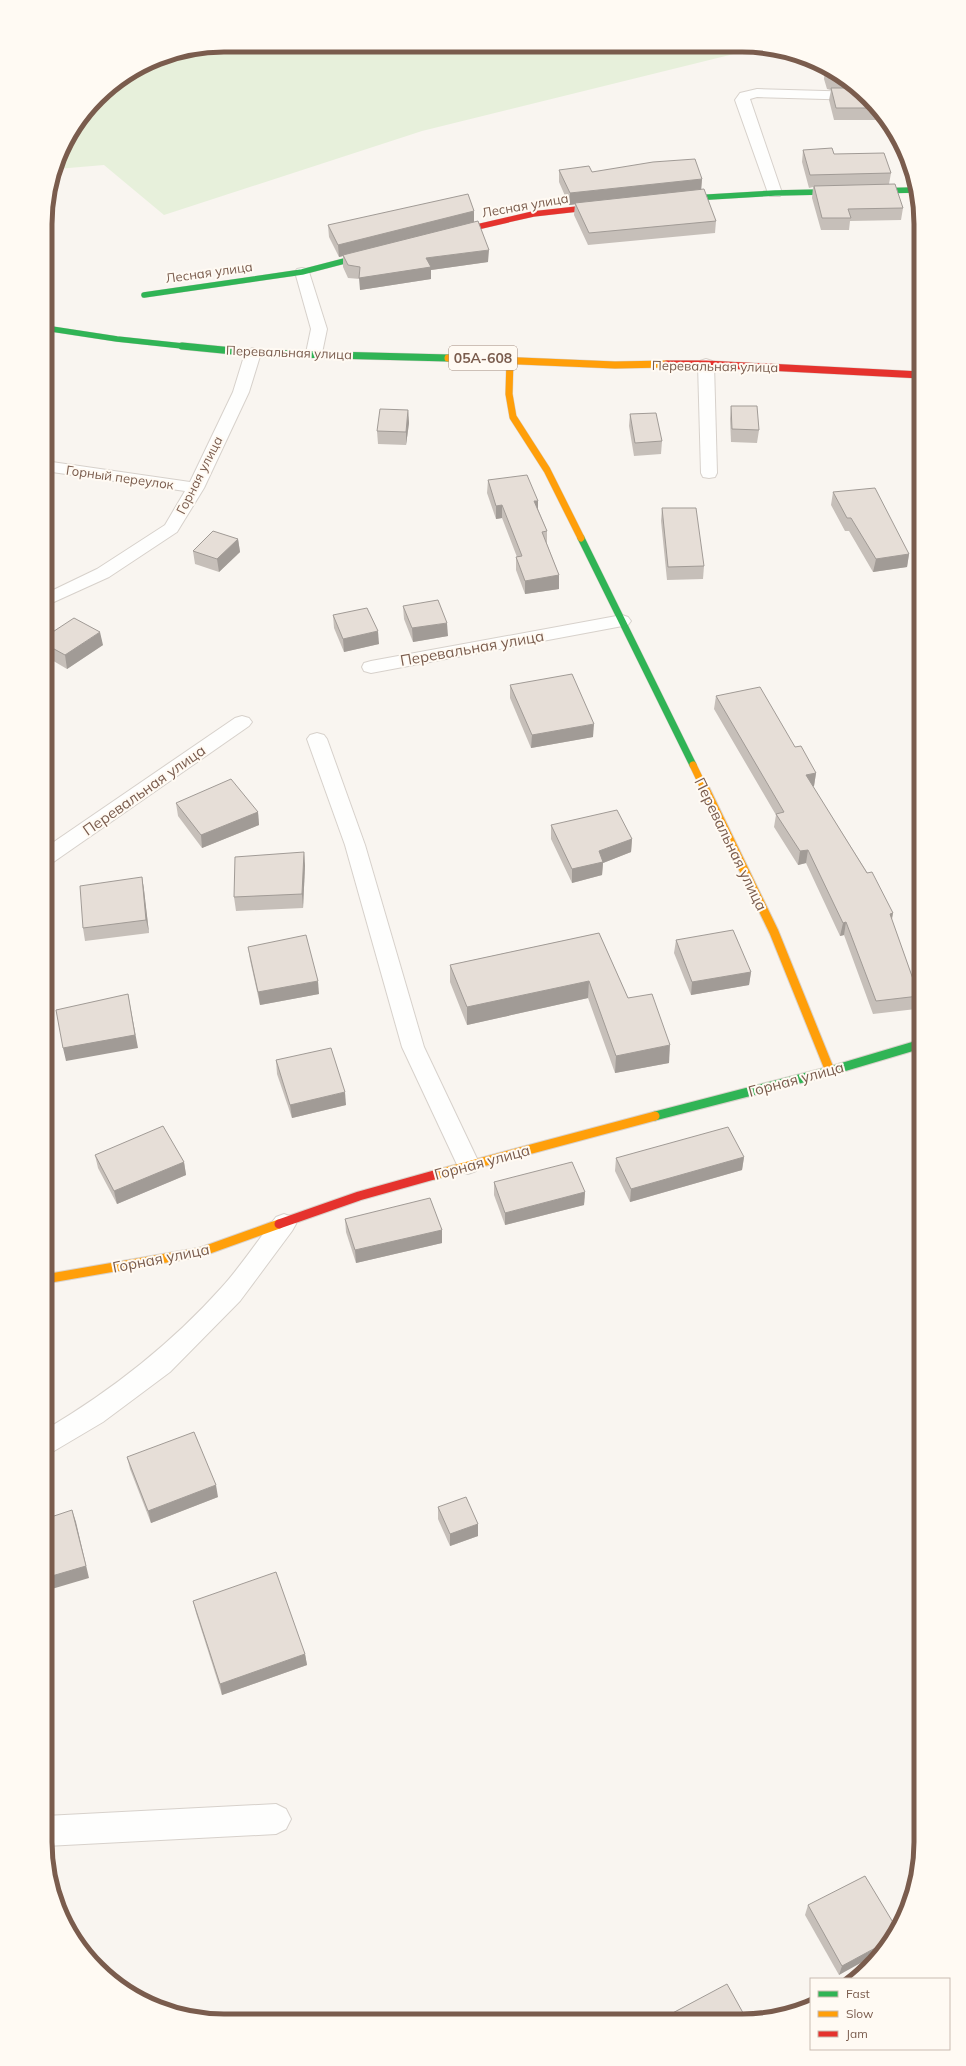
<svg xmlns="http://www.w3.org/2000/svg" width="966" height="2066" viewBox="0 0 966 2066" font-family="Mulish,sans-serif">
	<rect width="100%" height="100%" fill="#f9f5f0"/>
	<path fill="#e7f0db" d="M224,45L758,48L422,131L164,215L104,165L57,169L64,145L106,90L156,59Z"/>
	<g fill="none" stroke-linecap="round" stroke-linejoin="round">
		<defs>
			<g id="street">
				<path d="M757,89L860,92L866,97L860,100L757,97L750,99L782,193L780,196H770L768,193L735,100L740,93Z"/>
				<path d="M302,268L307,269L309,272L327,329L322,353L319,356H309L306,353L311,329L295,272L297,269Z"/>
				<path d="M253,348L258,350L261,353L249,392L204,488L177,532L109,577L45,606V594L97,569L165,525L185,491L45,471V461L190,482L233,392L245,353L248,350Z"/>
				<path d="M706,359L712,361L714,364L717,473L715,477L709,478L703,477L701,473L698,364L700,361Z"/>
				<path d="M622,615L628,617L631,621L628,625L371,673L364,671L362,667L364,663L371,661Z"/>
				<path d="M242,716L249,718L252,722L249,726L52,863L45,865V848L235,718Z"/>
				<path d="M317,733L324,735L327,739L365,845L424,1047L480,1165L476,1171L468,1174L460,1171L402,1047L345,845L307,739L310,735Z"/>
				<path d="M284,1214L292,1217L296,1224L292,1231L240,1301L170,1372L103,1422L54,1451L45,1454V1430C111,1391 171,1344 222,1287C241,1266 258,1240 276,1217Z"/>
				<path d="M276,1804L286,1809L291,1819L286,1829L276,1834L46,1846L45,1816Z"/>
			</g>
			<g id="fast-far2">
				<path d="M676,199L775,193L916,190"/>
				<path d="M144,295L302,272L371,254"/>
				<path d="M45,328L117,339L192,347"/>
			</g>
			<g id="fast-far1">
				<path d="M182,346L253,353L448,358"/>
				<path d="M581,538L693,765"/>
			</g>
			<path id="fast" d="M655,1116L830,1071L921,1044"/>
			<g id="slow-far1">
				<path d="M448,358L615,365L667,364"/>
				<path d="M510,359L509,394L513,417L547,470L581,538"/>
				<path d="M693,765L704,788"/>
			</g>
			<g id="slow">
				<path d="M704,787L774,932L830,1071"/>
				<path d="M434,1175L655,1116"/>
				<path d="M45,1279L201,1252L279,1224"/>
			</g>
			<path id="jam-far2" d="M451,233L533,214L604,206"/>
			<path id="jam-far1" d="M667,364H706L921,375"/>
			<path id="jam" d="M279,1224L359,1196L434,1175"/>
		</defs>
		<use href="#street" stroke="#d7d1cb" stroke-width="2"/>
		<use href="#fast-far2" stroke="#d9d2cb" stroke-width="6"/>
		<use href="#fast-far1" stroke="#d9d2cb" stroke-width="8"/>
		<use href="#fast" stroke="#d9d2cb" stroke-width="11"/>
		<use href="#slow-far1" stroke="#d9d2cb" stroke-width="8"/>
		<use href="#slow" stroke="#d9d2cb" stroke-width="11"/>
		<use href="#jam-far2" stroke="#d9d2cb" stroke-width="6"/>
		<use href="#jam-far1" stroke="#d9d2cb" stroke-width="8"/>
		<use href="#jam" stroke="#d9d2cb" stroke-width="11"/>
		<use href="#street" fill="#fefefd" fill-rule="evenodd"/>
		<use href="#fast-far2" stroke="#30b455" stroke-width="5.5"/>
		<use href="#fast-far1" stroke="#30b455" stroke-width="7"/>
		<use href="#fast" stroke="#30b455" stroke-width="9"/>
		<use href="#slow-far1" stroke="#ff9f0a" stroke-width="7"/>
		<use href="#slow" stroke="#ff9f0a" stroke-width="9"/>
		<use href="#jam-far2" stroke="#e5322d" stroke-width="5.5"/>
		<use href="#jam-far1" stroke="#e5322d" stroke-width="7"/>
		<use href="#jam" stroke="#e5322d" stroke-width="9"/>
	</g>
	<g fill="#c6bfb9">
		<path d="M825,67L860,90L885,120H834L829,100L831,90L827,89L824,79Z"/>
		<path d="M803,150L834,154L891,173L889,184L903,208L901,220L850,221L849,230H821L812,198L813,187L809,188L802,162Z"/>
		<path d="M559,170L592,172L702,179L701,190L716,221L715,233L588,245L574,215L575,204L569,205L559,182Z"/>
		<path d="M474,211V222L488,262L431,270V279L360,290V279L348,278L343,267V256L339,257L329,237L328,225Z"/>
		<path d="M731,406L759,430L757,443L731,442L730,419Z"/>
		<path d="M408,410L409,423L406,445L378,444L377,431Z"/>
		<path d="M630,414L662,441L661,454L634,456L629,426Z"/>
		<path d="M488,480L538,509L547,531V544L559,575V589L525,594L516,570V557H517L502,518L496,519L487,493Z"/>
		<path d="M833,492L909,554L907,567L873,572L849,531H845L831,505Z"/>
		<path d="M662,508L704,566L703,579L667,580L661,521Z"/>
		<path d="M238,539L240,552L219,572L195,564L193,551Z"/>
		<path d="M403,606L448,636L413,642L404,619Z"/>
		<path d="M333,615L379,644L344,652L334,628Z"/>
		<path d="M45,637L103,645L67,669L45,656Z"/>
		<path d="M510,685L593,737L531,748L510,698Z"/>
		<path d="M716,696L795,747L816,773L814,786L813,787L893,913L892,920L919,996L916,1009L873,1014L844,935L840,936L806,863L798,865L774,827L776,815L714,709Z"/>
		<path d="M176,803L258,812L259,825L202,848L178,816Z"/>
		<path d="M551,825L632,839L631,852L603,863L602,875L572,883L551,839Z"/>
		<path d="M304,852L305,866L303,908L236,911L234,897Z"/>
		<path d="M142,877L144,890L149,933L85,941L83,928Z"/>
		<path d="M599,933L628,998L669,1063L615,1073L588,998L467,1025L450,982V965Z"/>
		<path d="M676,940L751,972L749,985L691,995L674,953Z"/>
		<path d="M248,947L319,994L260,1005L250,960Z"/>
		<path d="M276,1060L346,1105L292,1118L277,1074Z"/>
		<path d="M95,1155L184,1162L186,1175L117,1204L98,1168Z"/>
		<path d="M744,1157L742,1170L630,1202L615,1171L616,1158Z"/>
		<path d="M494,1182L585,1192L584,1205L505,1225L494,1195Z"/>
		<path d="M345,1219L442,1230V1243L356,1263L346,1232Z"/>
		<path d="M127,1457L218,1497L151,1523L130,1469Z"/>
		<path d="M438,1507L478,1524V1536L450,1546L438,1519Z"/>
		<path d="M193,1601L305,1654L307,1665L222,1695L196,1613Z"/>
		<path d="M808,1905L897,1929L839,1975L805,1915Z"/>
		<path d="M667,2016L742,2021H666Z"/>
	</g>
	<g fill="#a19b96">
		<path d="M702,179L701,191L569,205L570,193Z"/>
		<path d="M474,211V223L343,255V256L339,257L338,245Z"/>
		<path d="M489,250L488,262L431,270V279L360,290L359,278L426,258Z"/>
		<path d="M408,410L409,423L406,445V432Z"/>
		<path d="M534,501H538V514Z"/>
		<path d="M502,505V518L496,519V506Z"/>
		<path d="M238,539L240,552L219,572L217,559Z"/>
		<path d="M909,554L907,567L873,572L876,559Z"/>
		<path d="M559,575V589L525,594V581Z"/>
		<path d="M447,623L448,636L413,642L412,628Z"/>
		<path d="M378,631L379,644L344,652L343,639Z"/>
		<path d="M100,632L103,645L67,669L65,655Z"/>
		<path d="M594,724L593,737L531,748L532,735Z"/>
		<path d="M816,773L814,786L804,788L806,775Z"/>
		<path d="M258,812L259,825L202,848L201,835Z"/>
		<path d="M632,839L631,852L603,863L602,875L572,883V869L599,851Z"/>
		<path d="M808,850L806,863L798,865L800,851Z"/>
		<path d="M304,852L305,866L303,908L302,894Z"/>
		<path d="M142,877L144,890L149,933L146,920Z"/>
		<path d="M893,913L890,927V914Z"/>
		<path d="M846,922L844,935L840,936L843,923Z"/>
		<path d="M751,972L749,985L691,995L692,982Z"/>
		<path d="M318,981L319,994L260,1005L258,992Z"/>
		<path d="M589,981L588,998L467,1025V1007Z"/>
		<path d="M128,994L138,1048L66,1061L63,1048Z"/>
		<path d="M670,1045L669,1063L615,1073L616,1056Z"/>
		<path d="M345,1092L346,1105L292,1118L290,1105Z"/>
		<path d="M744,1157L742,1170L630,1202L631,1189Z"/>
		<path d="M184,1162L186,1175L117,1204L114,1191Z"/>
		<path d="M585,1192L584,1205L505,1225V1213Z"/>
		<path d="M442,1230V1243L356,1263L355,1250Z"/>
		<path d="M216,1485L218,1497L151,1523L148,1511Z"/>
		<path d="M72,1510L76,1522L89,1578L45,1591V1578Z"/>
		<path d="M478,1524V1536L450,1546V1534Z"/>
		<path d="M305,1654L307,1665L222,1695L220,1684Z"/>
		<path d="M890,1940L884,1950L839,1975L842,1966Z"/>
	</g>
	<g fill="#e6ded7" stroke="#a19b96">
		<path d="M825,67H826L843,78H828Z"/>
		<path d="M831,88H857L860,90L875,108H836Z"/>
		<path d="M832,148L834,154L884,153L891,173L810,175L803,150Z"/>
		<path d="M695,159L702,179L570,193L559,170L589,166L592,172L653,162Z"/>
		<path d="M895,184L903,208L848,209L851,218H822L814,186Z"/>
		<path d="M704,189L716,221L589,233L575,203Z"/>
		<path d="M468,194L474,211L338,245L328,225Z"/>
		<path d="M478,221L489,250L426,258L431,267L359,278L360,267L348,265L343,255Z"/>
		<path d="M731,406H757L759,430L732,429Z"/>
		<path d="M380,409L408,410L406,432L377,431Z"/>
		<path d="M656,413L662,441L635,443L630,414Z"/>
		<path d="M527,475L538,501H534L547,531L542,532L559,575L525,581L516,557L522,556L502,505L496,506L488,480Z"/>
		<path d="M875,488L909,554L876,559L851,518H847L833,492Z"/>
		<path d="M662,508H696L704,566L668,567Z"/>
		<path d="M213,531L238,539L217,559L193,551Z"/>
		<path d="M438,600L447,623L412,628L403,606Z"/>
		<path d="M367,608L378,631L343,639L333,615Z"/>
		<path d="M74,618L100,632L65,655L45,644V637Z"/>
		<path d="M572,674L594,724L532,735L510,685Z"/>
		<path d="M760,687L795,747L801,746L816,773L806,775L867,873L872,872L893,913L890,914L919,996L876,1001L846,922L843,923L808,850L800,851L776,814L784,812L716,696Z"/>
		<path d="M231,779L258,812L201,835L176,803Z"/>
		<path d="M617,810L632,839L599,851L603,862L572,869L551,825Z"/>
		<path d="M304,852L302,894L234,897L235,857Z"/>
		<path d="M142,877L146,920L83,928L80,886Z"/>
		<path d="M733,930L751,972L692,982L676,940Z"/>
		<path d="M599,933L628,998L652,994L670,1045L616,1056L589,981L467,1007L450,965Z"/>
		<path d="M306,935L318,981L258,992L248,947Z"/>
		<path d="M128,994L135,1035L63,1048L56,1010Z"/>
		<path d="M331,1048L345,1092L290,1105L276,1060Z"/>
		<path d="M163,1126L184,1162L114,1191L95,1155Z"/>
		<path d="M728,1127L744,1157L631,1189L616,1158Z"/>
		<path d="M572,1162L585,1192L505,1213L494,1182Z"/>
		<path d="M430,1198L442,1230L355,1250L345,1219Z"/>
		<path d="M194,1432L216,1485L148,1511L127,1457Z"/>
		<path d="M466,1497L478,1524L450,1534L438,1507Z"/>
		<path d="M72,1510L86,1566L45,1578V1519Z"/>
		<path d="M276,1572L305,1654L220,1684L193,1601Z"/>
		<path d="M865,1876L897,1929L890,1940L842,1966L808,1905Z"/>
		<path d="M727,1984L747,2020L742,2021H670L667,2016Z"/>
	</g>
	<g text-anchor="middle" dominant-baseline="central" stroke-width="4" stroke-linejoin="round" paint-order="stroke">
		<g font-size="13" fill="#7a5c4d" stroke="#fffaf3">
			<text transform="translate(525 205) rotate(-10)">Лесная улица</text>
			<text transform="translate(209 272) rotate(-8)">Лесная улица</text>
			<text transform="translate(289 352) rotate(2)">Перевальная улица</text>
			<text transform="translate(715 366) rotate(1)">Перевальная улица</text>
			<text transform="translate(199 475) rotate(-63)">Горная улица</text>
			<text transform="translate(120 477) rotate(8)">Горный переулок</text>
		</g>
		<rect fill="#fffaf3" stroke="#a28b7f" stroke-width="1" x="449" y="346" width="68" height="24" rx="3"/>
		<g font-size="14" font-weight="bold" fill="#7a5c4d">
			<text x="483" y="358">05А-608</text>
		</g>
		<g font-size="15" fill="#7a5c4d" stroke="#fffaf3">
			<text transform="translate(472 648) rotate(-10)">Перевальная улица</text>
			<text transform="translate(144 790) rotate(-35)">Перевальная улица</text>
			<text transform="translate(731 844) rotate(64)">Перевальная улица</text>
			<text transform="translate(796 1079) rotate(-15)">Горная улица</text>
			<text transform="translate(482 1162) rotate(-15)">Горная улица</text>
			<text transform="translate(161 1258) rotate(-11)">Горная улица</text>
		</g>
	</g>
	<path d="M0 0H966V2066H0ZM224 52H742A172 172 0 0 1 914 224V1842A172 172 0 0 1 742 2014H224A172 172 0 0 1 52 1842V224A172 172 0 0 1 224 52Z" fill="#fffaf3" fill-rule="evenodd"/>
	<path fill="none" stroke="#7a5c4d" stroke-width="5" d="M224 52H742A172 172 0 0 1 914 224V1842A172 172 0 0 1 742 2014H224A172 172 0 0 1 52 1842V224A172 172 0 0 1 224 52Z"/>
	<rect x="810" y="1978" width="140" height="72" fill="#fffaf3" stroke="#cabbb1"/>
	<rect x="818" y="1991" width="20" height="6" fill="#30b455" stroke="#cabbb1"/>
	<text x="846" y="1998" font-size="12" fill="#7a5c4d">Fast</text>
	<rect x="818" y="2011" width="20" height="6" fill="#ff9f0a" stroke="#cabbb1"/>
	<text x="846" y="2018" font-size="12" fill="#7a5c4d">Slow</text>
	<rect x="818" y="2031" width="20" height="6" fill="#e5322d" stroke="#cabbb1"/>
	<text x="846" y="2038" font-size="12" fill="#7a5c4d">Jam</text>
</svg>
